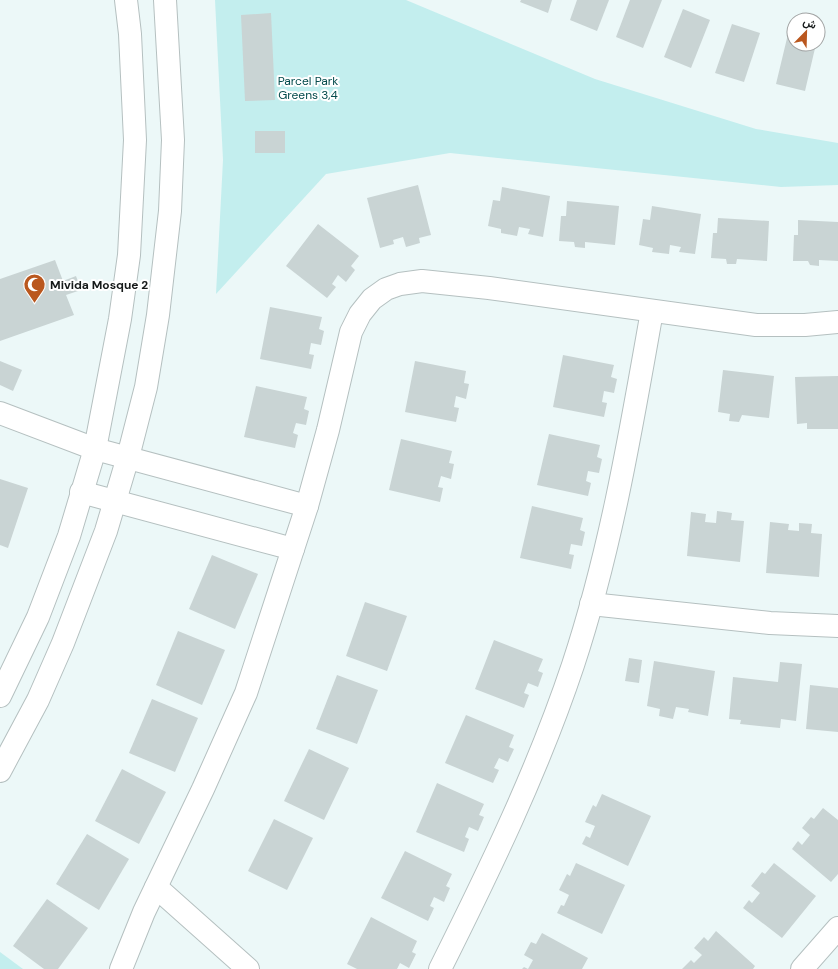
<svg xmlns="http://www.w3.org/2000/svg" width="838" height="969" viewBox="0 0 838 969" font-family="'DM Sans',Vazirmatn,sans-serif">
	<rect width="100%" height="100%" fill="#ecf8f8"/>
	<g fill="#c3eeee">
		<path d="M215,0H406L595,79L756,129L838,143V185L781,187L450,153L326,174L216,294L223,160Z"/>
		<path d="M0,952L23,969H0Z"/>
	</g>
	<g fill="#c9d4d4">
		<path d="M521,0H552L548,13L520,2Z"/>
		<path d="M577,0H609L597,31L570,20Z"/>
		<path d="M630,0H662L643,48L616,37Z"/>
		<path d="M683,9L710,20L691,68L664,57Z"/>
		<path d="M271,13L275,100L245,101L241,15Z"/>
		<path d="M732,24L760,33L744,82L715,73Z"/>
		<path d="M788,34L794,35V44H816L805,91L776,84Z"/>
		<rect x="255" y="131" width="30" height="22"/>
		<path d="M418,185L431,235L419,238L420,243L406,247L403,237L393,240L394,244L380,248L367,198Z"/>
		<path d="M502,187L550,196L543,237L528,234L530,229L519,227L517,236L501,233V229L488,226L493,200L500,201Z"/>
		<path d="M567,201L619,206L615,245L585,242V248L575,247L574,242L559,241L561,216H566Z"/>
		<path d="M652,206L701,214L695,254L679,252L681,247L670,245L669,254L652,252L653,248L639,245L643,219L650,220Z"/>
		<path d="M718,218L769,221L767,261L737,259L736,264H727L726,259L711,258L713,233H717Z"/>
		<path d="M798,220L838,222V261L819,260V266L810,265L808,261H793L794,235H798Z"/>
		<path d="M318,224L359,256L351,266L355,270L346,282L338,275L332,284L336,287L327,298L286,266Z"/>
		<path d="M55,260L63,281L76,276L81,290L66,295L74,315L0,341V279Z"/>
		<path d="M270,307L322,317L319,329L324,331L321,345L311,343L309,354L314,355L311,369L260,359Z"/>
		<path d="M563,355L614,365L611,377L617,379L614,393L604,391L602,402L607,403L604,417L553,407Z"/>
		<path d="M0,361L22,370L13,391L0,385Z"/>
		<path d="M415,361L466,371L464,383L469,384L466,399L456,396L454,407L459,408L456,422L405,412Z"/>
		<path d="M723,370L774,376L769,418L742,415L739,422L729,421L730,414L718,412Z"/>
		<path d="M838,376V429H807V423L797,424L795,377Z"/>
		<path d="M256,386L307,397L304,409L309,411L306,425L296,423L293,433L298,435L295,448L244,437Z"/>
		<path d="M549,434L600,445L597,457L602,459L599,473L588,471L586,481L591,483L588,496L537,485Z"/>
		<path d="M401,439L452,451L449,463L454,464L451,479L441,476L438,487L443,488L440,502L389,490Z"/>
		<path d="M0,479L28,488L8,548L0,545Z"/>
		<path d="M532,506L583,518L580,530L585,532L582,546L571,544L569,554L574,555L571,569L520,558Z"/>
		<path d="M717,511L732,513L731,520L744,521L740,562L687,556L691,512L706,514L705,522L716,523Z"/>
		<path d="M770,522L789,524L788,530L799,531V523L812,524L811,533L822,534L819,577L766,573Z"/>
		<path d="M212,555L258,574L235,629L189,609Z"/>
		<path d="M365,602L407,616L387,671L346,656Z"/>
		<path d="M178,631L225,650L202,705L156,685Z"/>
		<path d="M494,640L543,659L538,671L543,673L538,687L528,683L524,693L529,695L524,708L475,689Z"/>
		<path d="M629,658L642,660L639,683L625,681Z"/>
		<path d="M654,661L715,671L708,716L688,712L689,709L676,707L673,719L659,716L660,709L647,706Z"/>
		<path d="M780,662L802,664L796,721L781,719L780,728L740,724L741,720L729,719L733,677L778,682Z"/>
		<path d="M337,675L378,690L357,744L316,729Z"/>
		<path d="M810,685L838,688V732L806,729Z"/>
		<path d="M152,699L198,718L175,772L129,753Z"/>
		<path d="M466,715L514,735L509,747L514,749L508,762L499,758L494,768L499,770L493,783L445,763Z"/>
		<path d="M309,749L349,768L324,820L284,801Z"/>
		<path d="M122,769L166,792L139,844L95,821Z"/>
		<path d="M437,783L484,804L479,815L484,817L478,831L469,827L465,837L469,839L464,852L416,832Z"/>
		<path d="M602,794L651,816L628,866L582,844L586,836L590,838L595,826L585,822L593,805L596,807Z"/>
		<path d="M823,808L838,820V874L831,882L792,849L798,841L802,845L810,835L802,828L811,817L814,819Z"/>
		<path d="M274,819L313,838L287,890L248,871Z"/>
		<path d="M87,834L129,859L99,910L56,884Z"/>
		<path d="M405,851L452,874L446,886L450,888L444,902L434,897L430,906L434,908L428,921L381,898Z"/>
		<path d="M576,863L625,885L602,934L557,913L561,905L564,906L569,895L559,890L567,874L570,876Z"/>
		<path d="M774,863L816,896L782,938L743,908L749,900L752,903L760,893L751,886L762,872L765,874Z"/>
		<path d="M47,899L88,928L58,969H44L13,946Z"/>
		<path d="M371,917L417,941L412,952L416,954L409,968L400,963L397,969H357L347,964Z"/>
		<path d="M716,931L755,966L753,969H682L691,960L694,963L702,955L694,948L704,937L708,941Z"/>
		<path d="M542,933L588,958L582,969H522L524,967L528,969L533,960L524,955L531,942L536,944Z"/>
	</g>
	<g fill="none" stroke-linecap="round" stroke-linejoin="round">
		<defs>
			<g id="minor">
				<path d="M0,413L95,449L307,506"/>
				<path d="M81,492L293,549"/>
				<path d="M591,604L770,623L838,626"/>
				<path d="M156,887L248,969"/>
				<path d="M121,969L144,912L203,789L246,693L307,506L328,430L351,332L360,314L372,299L386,289L400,284L422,281L489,288L756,325H805L838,322"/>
				<path d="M440,969C489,871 538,770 573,665C611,550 631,430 652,311"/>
				<path d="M802,969L838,928"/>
			</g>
			<g id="tertiary">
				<path d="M0,696L38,617L69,536L95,449L120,319L129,255L135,140L130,34L126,0"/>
				<path d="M0,771L38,700L63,643L106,531L128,457L146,387L158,315L170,211L173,140L165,0"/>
			</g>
		</defs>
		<use href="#minor" stroke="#b5c0c0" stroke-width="24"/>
		<use href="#tertiary" stroke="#b5c0c0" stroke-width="24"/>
		<use href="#minor" stroke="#fff" stroke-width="22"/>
		<use href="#tertiary" stroke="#fff" stroke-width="22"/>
	</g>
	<defs>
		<symbol id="mosque-pin" viewBox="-11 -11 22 30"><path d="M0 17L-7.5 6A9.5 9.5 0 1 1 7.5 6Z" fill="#ba571e" stroke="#fff"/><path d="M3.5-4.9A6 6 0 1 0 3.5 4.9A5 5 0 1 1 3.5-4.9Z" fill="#fff"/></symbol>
	</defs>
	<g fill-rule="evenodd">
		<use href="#mosque-pin" x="22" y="272" width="25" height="34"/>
	</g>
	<g text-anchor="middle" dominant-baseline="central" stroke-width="4" stroke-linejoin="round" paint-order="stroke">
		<g font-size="12" fill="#044b4c" stroke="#fff">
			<text x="308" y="81">Parcel Park<tspan x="308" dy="14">Greens 3,4</tspan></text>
		</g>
		<g font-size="12" font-weight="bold" fill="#151919" stroke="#fff" text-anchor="start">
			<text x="50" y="285">Mivida Mosque 2</text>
		</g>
	</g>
	<g transform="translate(806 32) rotate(23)"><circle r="19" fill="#ffffff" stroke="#a1a3a3"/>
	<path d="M0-3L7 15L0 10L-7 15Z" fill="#ba571e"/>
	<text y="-6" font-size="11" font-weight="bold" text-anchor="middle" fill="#151919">ش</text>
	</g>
</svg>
